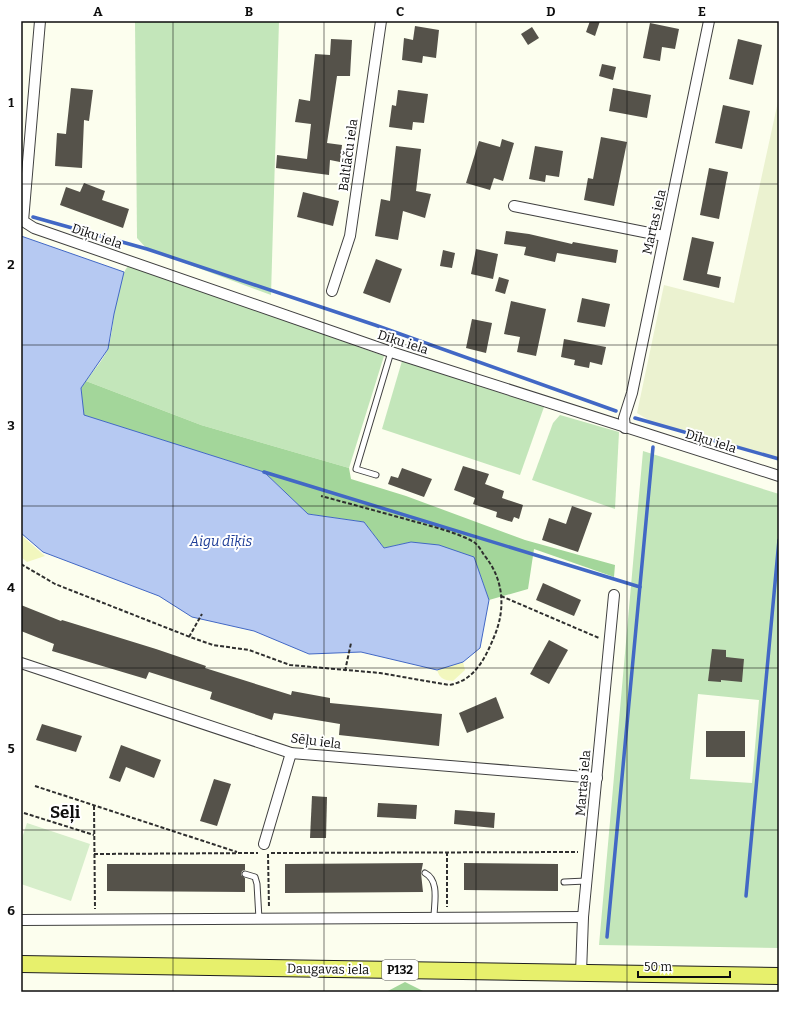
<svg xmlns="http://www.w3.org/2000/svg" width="800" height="1013" viewBox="0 0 800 1013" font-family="Bitter,serif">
	<rect width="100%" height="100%" fill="#fcfeee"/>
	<path fill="#ebf2d0" d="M779,97V459L655,424L637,413L664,285L734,303Z"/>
	<g fill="#c3e6ba" fill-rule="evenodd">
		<path d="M135,21H279L271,295L147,249L137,238Z"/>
		<path d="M129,265L384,356L349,468L201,425L86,381C93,371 104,359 108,348C116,325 112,284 129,265Z"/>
		<path d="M402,361L544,407L520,475L382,429Z"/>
		<path d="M560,415L619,432L615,509L532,480L553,423Z"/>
		<path d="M643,451L779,494V948L599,945ZM698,694L759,700L752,783L690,779Z"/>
	</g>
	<g fill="#a3d69a">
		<path d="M86,381L201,425L349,468L351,479L406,496L525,540L615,565L614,577L534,549L528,589L489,600L474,557L411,542L384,548L364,522L308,514L264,472L83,415L81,388Z"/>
		<path d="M405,982L425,992H386Z"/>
	</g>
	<g fill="#f2f7be">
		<path d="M21,535L45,556L27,562L21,557Z"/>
		<path d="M463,662L465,670L453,681C444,680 440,679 437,670Z"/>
	</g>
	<path fill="#d7eecb" d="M27,823L90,844L71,901L21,884V841Z"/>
	<path fill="#b6c9f2" stroke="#4268c5" d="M21,236L124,272L114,314L108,349L81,388L84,415L264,472L308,514L364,522L384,548L411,542L439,545L474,557L489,600L480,648L463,662L437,670L361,652L309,654L254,631L192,617L159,596L43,552L21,533Z"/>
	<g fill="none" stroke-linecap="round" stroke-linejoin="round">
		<g stroke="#4268c5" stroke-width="3.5">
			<path d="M33,217L147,249L375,325L616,411"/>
			<path d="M635,418L779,459"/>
			<path d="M264,472L640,587"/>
			<path d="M746,896L779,540"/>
			<path d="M607,937L653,447"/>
		</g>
	</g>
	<g fill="#55524a">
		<path d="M590,21H600L595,36L586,32Z"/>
		<path d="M650,23L679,29L675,49L662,47L660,61L643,58Z"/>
		<path d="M415,26L439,30L436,58L423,56L422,63L402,60L404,38L413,40Z"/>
		<path d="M532,27L539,38L528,45L521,34Z"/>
		<path d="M331,39L352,40L350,76H337L327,143L342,145L340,162L330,160L329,175L276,168L277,155L307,159L311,124L295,122L299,99L310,101L315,54L330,55Z"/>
		<path d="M738,39L762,45L753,85L729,79Z"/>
		<path d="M602,64L616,67L613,80L599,76Z"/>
		<path d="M71,88L93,90L89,121L84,120L82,168L55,166L57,133L66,134Z"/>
		<path d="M613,88L651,95L647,118L609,111Z"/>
		<path d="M398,90L428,94L424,123L413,122L412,130L389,127L392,105L396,106Z"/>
		<path d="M723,105L750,111L742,149L715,143Z"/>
		<path d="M601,137L627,142L614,206L584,200L588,178L593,179Z"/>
		<path d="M502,139L514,143L503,181L494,178L490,190L466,183L479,141L500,147Z"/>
		<path d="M396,146L421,149L416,191L431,194L425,218L403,211L398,240L375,236L381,199L390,201Z"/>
		<path d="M535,146L563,151L559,177L546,175L545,182L529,179Z"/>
		<path d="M709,168L728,172L719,219L700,215Z"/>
		<path d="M84,183L105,191L102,200L129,209L123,228L60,205L66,187L80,192Z"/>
		<path d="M303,192L339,201L333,226L297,217Z"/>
		<path d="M506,231L529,234L572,244L573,242L618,250L616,263L557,253L555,262L524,255L526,247L504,244Z"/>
		<path d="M692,237L714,242L707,274L721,277L719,288L683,280Z"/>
		<path d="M476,249L498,254L493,279L471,274Z"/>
		<path d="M443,250L455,253L452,268L440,266Z"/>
		<path d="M376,259L402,269L390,303L363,293Z"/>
		<path d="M499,277L509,280L505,294L495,291Z"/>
		<path d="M582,298L610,304L605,327L577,322Z"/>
		<path d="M511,301L546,309L536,356L517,352L520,337L504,334Z"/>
		<path d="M472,319L492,323L486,353L466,348Z"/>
		<path d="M564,339L606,347L602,365L590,362L589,368L574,365L575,360L561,357Z"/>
		<path d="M463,466L489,474L485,484L504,491L502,498L523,505L519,519L514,517L512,522L496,517L497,512L473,504L475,498L454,490Z"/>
		<path d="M402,468L432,479L424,497L388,484L391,476L398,478Z"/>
		<path d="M572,506L592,513L578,552L542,540L549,518L566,524Z"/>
		<path d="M543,583L581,600L574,616L536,600Z"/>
		<path d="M21,605L61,621L62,620L156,649L206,666L205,668L291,695L292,691L330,698V703L442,714L439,746L339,735L340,724L274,713L272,720L210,699L212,692L149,672L146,679L52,651L54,644L21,631Z"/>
		<path d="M549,640L568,650L549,684L530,674Z"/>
		<path d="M712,649L726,650V657L744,659L742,682L721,680V682L708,681Z"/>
		<path d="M496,697L504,718L467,733L459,713Z"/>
		<path d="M42,724L82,736L76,752L36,740Z"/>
		<rect x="706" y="731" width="39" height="26"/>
		<path d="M121,745L161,760L154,778L126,767L120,782L109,778Z"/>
		<path d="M214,779L231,784L217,826L200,821Z"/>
		<path d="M312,796L327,797L326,838H310Z"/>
		<path d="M378,803L417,805L416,819L377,817Z"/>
		<path d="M455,810L495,813L494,828L454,824Z"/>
		<path d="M423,863L421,873L423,892L285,893V864Z"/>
		<path d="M464,863L558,864V891L464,890Z"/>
		<path d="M107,864H245V870L242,871L241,875L245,878V892L107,891Z"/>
	</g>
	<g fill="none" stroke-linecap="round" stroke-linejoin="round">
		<defs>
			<g id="service">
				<path d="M376,475L356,469L391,352"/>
				<path d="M425,873C440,881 434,903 434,918"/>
				<path d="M245,874L255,877L257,884L259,919"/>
				<path d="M564,882L586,881"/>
			</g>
			<g id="minor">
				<path d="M40,21L23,221L34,228L391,352L779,476"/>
				<path d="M514,206L664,236"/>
				<path d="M332,291L350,236L381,21"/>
				<path d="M625,428L624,418L632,393L709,21"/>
				<path d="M21,663L291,753L597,778"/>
				<path d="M264,844L291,753"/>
				<path d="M21,920L583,917"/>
				<path d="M581,973L583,917L614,595"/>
			</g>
			<path id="primary" d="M21,964L779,976"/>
		</defs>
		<use href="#service" stroke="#404040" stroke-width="7"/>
		<use href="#minor" stroke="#404040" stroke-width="12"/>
		<use href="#primary" stroke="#1e1e1e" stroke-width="18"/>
		<g stroke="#2f2f2f" stroke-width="2" stroke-dasharray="4 2" stroke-linecap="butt">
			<path d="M21,564L55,584L190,637L213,645L249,650L290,665L380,673L449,685C474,681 485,659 494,637C506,609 504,579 484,555C481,550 477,543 472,541C453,531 430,526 409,520C380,512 351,504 321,496"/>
			<path d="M501,596L599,638"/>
			<path d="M189,637L202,614"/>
			<path d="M345,671L351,643"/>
			<path d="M35,786L237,852"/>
			<path d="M94,806L95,909"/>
			<path d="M24,813L94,835"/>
			<path d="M447,852V907"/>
			<path d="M271,853L578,852"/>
			<path d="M94,854L258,853"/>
			<path d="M268,854L269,908"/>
		</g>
		<use href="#service" stroke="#fff" stroke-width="5"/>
		<use href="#minor" stroke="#fff" stroke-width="10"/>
		<use href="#primary" stroke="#e7f06c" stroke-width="16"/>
	</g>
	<path fill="none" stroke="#0d0d0d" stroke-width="1" stroke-opacity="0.55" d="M173,21V992M324,21V992M476,21V992M627,21V992M21,184H779M21,345H779M21,506H779M21,668H779M21,830H779"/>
	<g text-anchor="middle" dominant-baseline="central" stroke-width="4" stroke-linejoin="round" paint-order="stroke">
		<rect fill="#fff" stroke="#565656" stroke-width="1" x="382" y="960" width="36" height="20" rx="3"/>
		<g font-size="12" font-weight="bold" fill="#0d0d0d">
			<text x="400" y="970">P132</text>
		</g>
		<g font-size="13" fill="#0d0d0d" stroke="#fff">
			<text transform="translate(348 155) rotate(-82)">Baltlāču iela</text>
			<text transform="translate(654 222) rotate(-77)">Martas iela</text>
			<text transform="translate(97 236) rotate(19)">Dīķu iela</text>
			<text transform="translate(403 342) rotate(18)">Dīķu iela</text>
			<text transform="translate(711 441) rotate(17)">Dīķu iela</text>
			<text transform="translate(316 741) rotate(7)">Sēļu iela</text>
			<text transform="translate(583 783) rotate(-85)">Martas iela</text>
			<text transform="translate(328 969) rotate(1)">Daugavas iela</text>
		</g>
		<g font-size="14" font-style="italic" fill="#1e3d97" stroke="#fff">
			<text x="221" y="541">Aigu dīķis</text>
		</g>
		<g font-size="17" font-weight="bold" fill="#0d0d0d" stroke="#fff">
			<text x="65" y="812">Sēļi</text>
		</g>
	</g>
	<rect width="800" height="1013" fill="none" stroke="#ffffff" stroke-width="44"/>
	<path d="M638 971v6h92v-6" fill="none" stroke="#0d0d0d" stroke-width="2"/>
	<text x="644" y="971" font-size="12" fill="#0d0d0d" stroke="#ffffff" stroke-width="3" paint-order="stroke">50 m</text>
	<rect x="22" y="22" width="756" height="969" fill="none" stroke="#0d0d0d" stroke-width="1.5"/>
	<g font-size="13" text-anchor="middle" font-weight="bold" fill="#0d0d0d">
		<text x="98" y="16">A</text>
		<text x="249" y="16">B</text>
		<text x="400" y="16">C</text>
		<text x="551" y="16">D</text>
		<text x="702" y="16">E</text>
		<text x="11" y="107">1</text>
		<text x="11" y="269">2</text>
		<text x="11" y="430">3</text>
		<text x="11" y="592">4</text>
		<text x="11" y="753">5</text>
		<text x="11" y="915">6</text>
	</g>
</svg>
